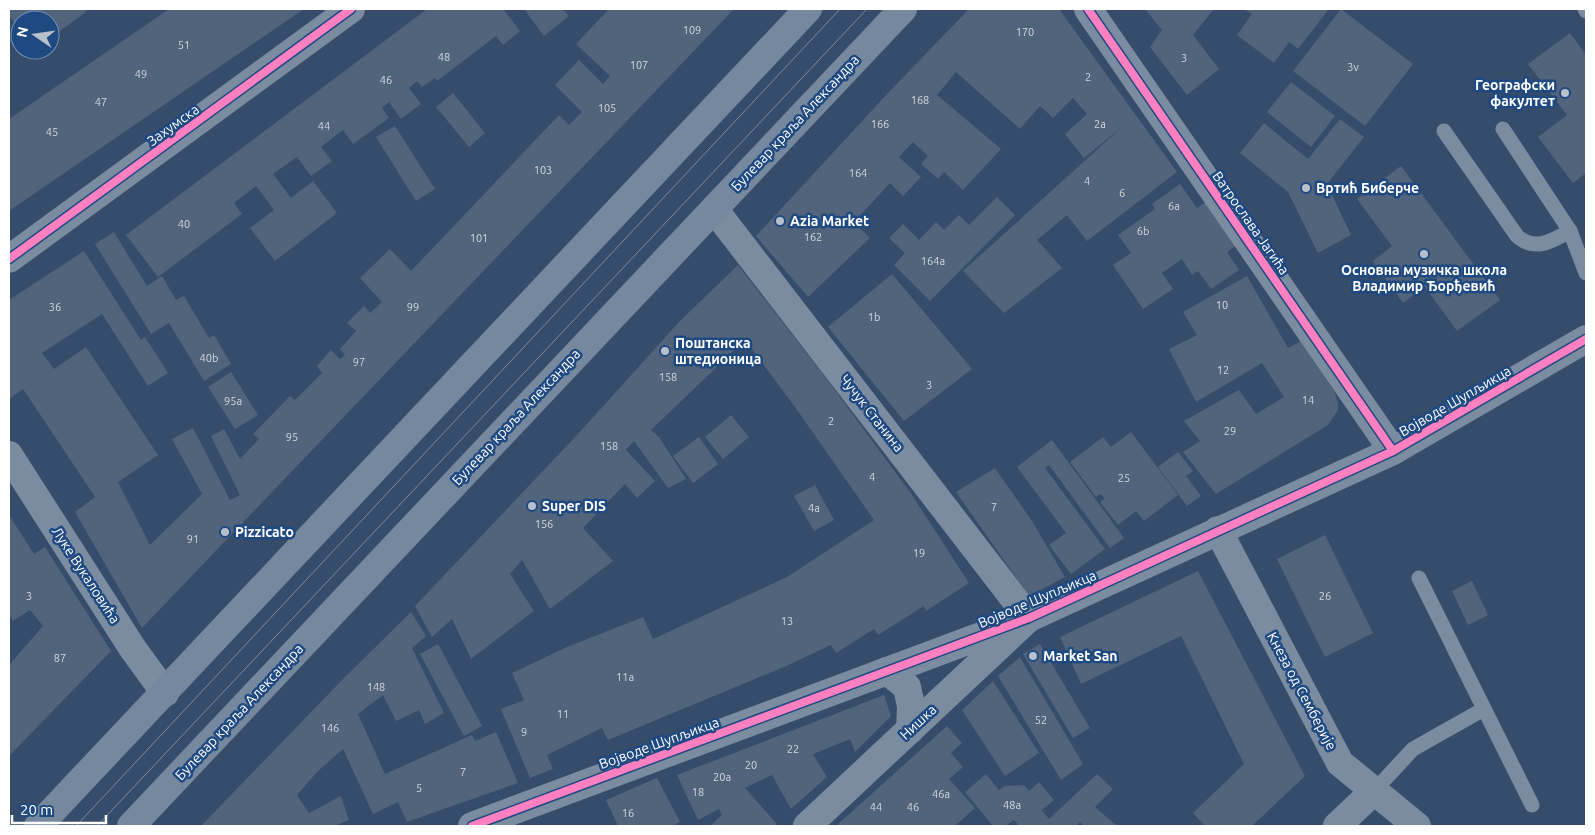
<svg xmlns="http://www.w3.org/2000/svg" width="1595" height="835" viewBox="0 0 1595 835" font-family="Ubuntu,sans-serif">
	<rect width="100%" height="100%" fill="#354c6b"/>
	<g fill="#51647c">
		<path d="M9,9H83L86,12L50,38V20H20V31L9,15Z"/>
		<path d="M169,9H304L9,211V119Z"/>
		<path d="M427,9H503L520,31L503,45L496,36L437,81L435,78L422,87L417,81L409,88L421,104L401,119L389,102L382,108L389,118L353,144L343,130L321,147L332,161L311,176L297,157L273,174L291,198L313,181L337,213L275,261L250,228L274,210L256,186L234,203L242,214L158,277L126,235Z"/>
		<path d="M524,9H562L569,16L544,36Z"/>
		<path d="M609,9H734L142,628L75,512L95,497L23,389L9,399V300L84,251L141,340L145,337L168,373L148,386L102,314L42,353L54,369L86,347L158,455L118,482L150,545L202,494L172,439L193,428L230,500L240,495L211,436L224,429L240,459L259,439L253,434L290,396L295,400L322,373L317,366L331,350L340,359L345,355L340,349L356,331L347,323L364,306L370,313L382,302L360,278L390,249L411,271L559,115L569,125L582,112L555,85L579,60L603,84L610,76L576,44Z"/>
		<path d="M969,9H1059L1177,172L1087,241L1067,215L1037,240L1062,268L1004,313L963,271L1122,127L1084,158L1065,134L1087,114L1073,98L1053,118L1040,106L1020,129L956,72L937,95L1001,149L963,190L944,172L938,179L921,164L928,156L913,142L899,157L921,177L903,196L890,183L854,222L870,238L808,297L756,236L888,93Z"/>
		<path d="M1145,9H1214L1193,35L1219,69L1187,95L1150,47L1162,30Z"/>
		<path d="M1244,9H1329L1298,49L1289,42L1274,63L1237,35L1252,14Z"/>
		<path d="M1341,9L1413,64L1365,126L1293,71Z"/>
		<path d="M1570,33L1586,55V173L1573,183L1538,137L1567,115L1528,64Z"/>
		<path d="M1291,82L1335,116L1311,147L1267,112Z"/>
		<path d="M453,93L485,133L469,147L436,107Z"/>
		<path d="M1340,119L1364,137L1327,184L1351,235L1318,253L1288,192L1240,153L1264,123L1308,159Z"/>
		<path d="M395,126L435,189L416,201L376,137Z"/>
		<path d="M1401,166L1500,300L1457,331L1425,287L1403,303L1373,261L1392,246L1357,199Z"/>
		<path d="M1180,184L1197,208L1206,202L1235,246L1227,252L1239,270L1211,289L1198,271L1192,275L1182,259L1162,273L1173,289L1143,309L1113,265L1131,253L1118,235L1155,209L1152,204Z"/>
		<path d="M997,197L1015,215L930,301L894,265L905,253L889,238L903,224L919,240L936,222L944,230L959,215L969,225Z"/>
		<path d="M114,232L147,286L162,276L176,300L184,296L209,338L214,335L231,364L204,381L169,323L151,334L95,244Z"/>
		<path d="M738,265L829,382L912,495L969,583L926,611L924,606L878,635L874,629L836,653L831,645L784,667L608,740L602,728L547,755L553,769L530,778L501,709L524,700L512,673L567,647L643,617L653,639L787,577L874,520L795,407L745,340L651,430L659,437L686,479L668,488L634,441L626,450L655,481L637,498L625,484L583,528L613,561L550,609L522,560L510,574L534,611L471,659L452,619L432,637L415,606L577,435L680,321Z"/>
		<path d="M892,274L972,369L904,421L828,327Z"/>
		<path d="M1247,276L1288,348L1301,341L1334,391L1338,403V410L1328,425L1216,494L1183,452L1200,441L1184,421L1239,390L1256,414L1284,397L1262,363L1196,402L1169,349L1197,335L1183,312Z"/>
		<path d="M231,372L258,415L235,429L208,387Z"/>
		<path d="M731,415L749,437L723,459L705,437Z"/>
		<path d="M1131,432L1178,495L1144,521L1136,511L1118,525L1100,502L1105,499L1101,494L1096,497L1070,462L1103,437L1111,447Z"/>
		<path d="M699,437L718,464L693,483L673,456Z"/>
		<path d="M1052,440L1124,538L1110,548L1049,465L1045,468L1105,549L1071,574L1049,545L1066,533L1017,467Z"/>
		<path d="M1178,452L1193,471L1186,476L1201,496L1187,506L1158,467Z"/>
		<path d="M995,468L1032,521L1065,577L1029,596L956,492Z"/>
		<path d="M815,485L834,520L814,531L794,496Z"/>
		<path d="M9,515L34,554L45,547L111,651L9,756V665L43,626L30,610L13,621L9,614Z"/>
		<path d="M1325,535L1373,633L1325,657L1277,559Z"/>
		<path d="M1198,571L1305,776L1252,826H1205L1193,813L1244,764L1181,636L1081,684L1060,637Z"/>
		<path d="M1472,581L1488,615L1468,625L1452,591Z"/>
		<path d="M411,612L426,636L412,648L444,713L425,724L419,710L396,721L383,695L358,714L385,774L472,735L475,741L496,732L518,783L407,822L398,802L373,814L343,749L317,772L297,795L309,813L341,796L349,820L334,826H201L343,679Z"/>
		<path d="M438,644L482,726L464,736L420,654Z"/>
		<path d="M1040,644L1090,728L1073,738L1023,654Z"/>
		<path d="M1020,657L1083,764L1061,780L998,676Z"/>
		<path d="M993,681L1039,753L1005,776L962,710Z"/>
		<path d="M884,695L891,716L855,752L850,739L813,754L827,777L791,809L772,775L745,788L777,824L774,826H710L722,815L719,809L698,820L677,775Z"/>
		<path d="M947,726L962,743L951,753L963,767L949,779L975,808L955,826H836Z"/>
		<path d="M986,774L999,790L1004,786L1024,785L1029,791L1039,782L1054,800L1042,810L1049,819L1097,774L1113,789L1095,807L1117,826H1084L1080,822L1076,826H1019L1014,820L1005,826H993L965,792Z"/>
		<path d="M657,778L680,822L672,826H618L606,800Z"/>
	</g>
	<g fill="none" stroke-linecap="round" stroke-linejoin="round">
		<g stroke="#7b8ca1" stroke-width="15">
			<path d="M1585,9L1586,11"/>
			<path d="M1503,129L1570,231L1586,273"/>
			<path d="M1444,131L1517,236C1535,252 1552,241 1570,231"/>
			<path d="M1419,578L1532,805"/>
			<path d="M1374,791L1413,749L1484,709"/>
		</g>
		<g stroke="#7b8ca1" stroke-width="28">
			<path d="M1088,9L1393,451"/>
			<path d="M714,209L1029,618L807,826"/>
			<path d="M9,259L351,9"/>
			<path d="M9,455L133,649L165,693"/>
			<path d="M1218,530L1340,763L1417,826"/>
			<path d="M887,671L907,687L911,706L910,730"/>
			<path d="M1337,826L1374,791"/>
		</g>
		<path stroke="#7b8ca1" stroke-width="28" d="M472,826L1029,618L1393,451L1586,339"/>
		<g stroke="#76889d" stroke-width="28">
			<path d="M38,826L808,9"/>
			<path d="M131,826L903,9"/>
		</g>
		<g stroke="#7c8da1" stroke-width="1">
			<path d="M76,826L840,9"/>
			<path d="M97,826L867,9"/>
		</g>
		<defs>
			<g id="cycleway">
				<path d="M1088,9L1393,451"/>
				<path d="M9,259L351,9"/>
				<path d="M472,826L1029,618L1393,451L1586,339"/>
			</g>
		</defs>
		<use href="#cycleway" stroke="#1f4981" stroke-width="11"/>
		<use href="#cycleway" stroke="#ff80c0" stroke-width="8"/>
	</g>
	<g fill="#b8c0cb" stroke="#1f4981" stroke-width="2">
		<circle cx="1565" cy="93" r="5"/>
		<circle cx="1306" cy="188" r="5"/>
		<circle cx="780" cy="221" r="5"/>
		<circle cx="1424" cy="254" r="5"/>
		<circle cx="665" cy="351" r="5"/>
		<circle cx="532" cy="506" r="5"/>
		<circle cx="225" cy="532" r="5"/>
		<circle cx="1033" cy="656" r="5"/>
	</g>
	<g text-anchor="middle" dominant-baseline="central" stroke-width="5" stroke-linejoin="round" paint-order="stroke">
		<g font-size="11" fill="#d4d8de">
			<text x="692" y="30">109</text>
			<text x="1025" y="32">170</text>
			<text x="184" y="45">51</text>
			<text x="444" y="57">48</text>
			<text x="1184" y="58">3</text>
			<text x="639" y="65">107</text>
			<text x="1353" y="67">3v</text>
			<text x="141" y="74">49</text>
			<text x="1088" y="77">2</text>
			<text x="386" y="80">46</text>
			<text x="920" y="100">168</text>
			<text x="101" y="102">47</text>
			<text x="607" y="108">105</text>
			<text x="880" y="124">166</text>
			<text x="1100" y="124">2a</text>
			<text x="324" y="126">44</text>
			<text x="52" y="132">45</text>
			<text x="543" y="170">103</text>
			<text x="858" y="173">164</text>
			<text x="1087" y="181">4</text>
			<text x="1122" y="193">6</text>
			<text x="1174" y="206">6a</text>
			<text x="184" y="224">40</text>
			<text x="1143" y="231">6b</text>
			<text x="813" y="237">162</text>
			<text x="479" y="238">101</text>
			<text x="933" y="261">164a</text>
			<text x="1222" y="305">10</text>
			<text x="55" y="307">36</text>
			<text x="413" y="307">99</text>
			<text x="874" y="317">1b</text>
			<text x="209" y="358">40b</text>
			<text x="359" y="362">97</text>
			<text x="1223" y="370">12</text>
			<text x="668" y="377">158</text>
			<text x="929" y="385">3</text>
			<text x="1308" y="400">14</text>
			<text x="233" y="401">95a</text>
			<text x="831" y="421">2</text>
			<text x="1230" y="431">29</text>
			<text x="292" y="437">95</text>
			<text x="609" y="446">158</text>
			<text x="872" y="477">4</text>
			<text x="1124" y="478">25</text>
			<text x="994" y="507">7</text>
			<text x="814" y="508">4a</text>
			<text x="544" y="524">156</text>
			<text x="193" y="539">91</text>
			<text x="919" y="553">19</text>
			<text x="29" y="596">3</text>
			<text x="1325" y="596">26</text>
			<text x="787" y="621">13</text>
			<text x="60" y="658">87</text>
			<text x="625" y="677">11a</text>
			<text x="376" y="687">148</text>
			<text x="563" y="714">11</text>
			<text x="1041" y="720">52</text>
			<text x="330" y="728">146</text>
			<text x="524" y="732">9</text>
			<text x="793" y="749">22</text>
			<text x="751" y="765">20</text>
			<text x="463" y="772">7</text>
			<text x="722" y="777">20a</text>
			<text x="419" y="788">5</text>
			<text x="698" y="792">18</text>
			<text x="941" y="794">46a</text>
			<text x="1012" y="805">48a</text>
			<text x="876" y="807">44</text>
			<text x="913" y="807">46</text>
			<text x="628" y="813">16</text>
		</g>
		<g font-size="14" font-weight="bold" fill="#fff" stroke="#1f4981" text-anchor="start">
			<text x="1555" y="85" text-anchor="end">Географски<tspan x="1555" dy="16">факултет</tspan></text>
			<text x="1316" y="188">Вртић Биберче</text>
			<text x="790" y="221">Azia Market</text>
			<text x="1424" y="270" text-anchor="middle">Основна музичка школа<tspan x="1424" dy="16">Владимир Ђорђевић</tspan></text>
			<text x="675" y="343">Поштанска<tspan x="675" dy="16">штедионица</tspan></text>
			<text x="542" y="506">Super DIS</text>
			<text x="235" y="532">Pizzicato</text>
			<text x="1043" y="656">Market San</text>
		</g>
		<g font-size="14" fill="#fff" stroke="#1f4981">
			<text transform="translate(795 123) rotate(-47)">Булевар краља Александра</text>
			<text transform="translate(173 125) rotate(-36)">Захумска</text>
			<text transform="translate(1251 223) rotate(55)">Ватрослава Јагића</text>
			<text transform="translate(1455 401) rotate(-30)">Војводе Шупљикца</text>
			<text transform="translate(872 413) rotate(52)">Чучук Станина</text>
			<text transform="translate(516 417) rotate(-47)">Булевар краља Александра</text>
			<text transform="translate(86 575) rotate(57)">Луке Вукаловића</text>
			<text transform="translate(1037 599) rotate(-23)">Војводе Шупљикца</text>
			<text transform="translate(1302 691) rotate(62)">Кнеза од Семберије</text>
			<text transform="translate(239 712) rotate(-47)">Булевар краља Александра</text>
			<text transform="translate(918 722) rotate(-43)">Нишка</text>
			<text transform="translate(659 743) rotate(-20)">Војводе Шупљикца</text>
		</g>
	</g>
	<rect width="1595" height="835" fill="none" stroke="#ffffff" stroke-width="20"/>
	<g transform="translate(35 35) rotate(283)"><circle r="24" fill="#1f4981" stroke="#7992b3"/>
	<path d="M0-4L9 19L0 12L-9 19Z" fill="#b8c0cb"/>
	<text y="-8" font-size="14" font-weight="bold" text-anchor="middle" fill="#ffffff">N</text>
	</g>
	<path d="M12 815v8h94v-8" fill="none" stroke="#ffffff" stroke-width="2.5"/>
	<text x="20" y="815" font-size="15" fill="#ffffff" stroke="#1f4981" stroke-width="4" paint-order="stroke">20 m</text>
</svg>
